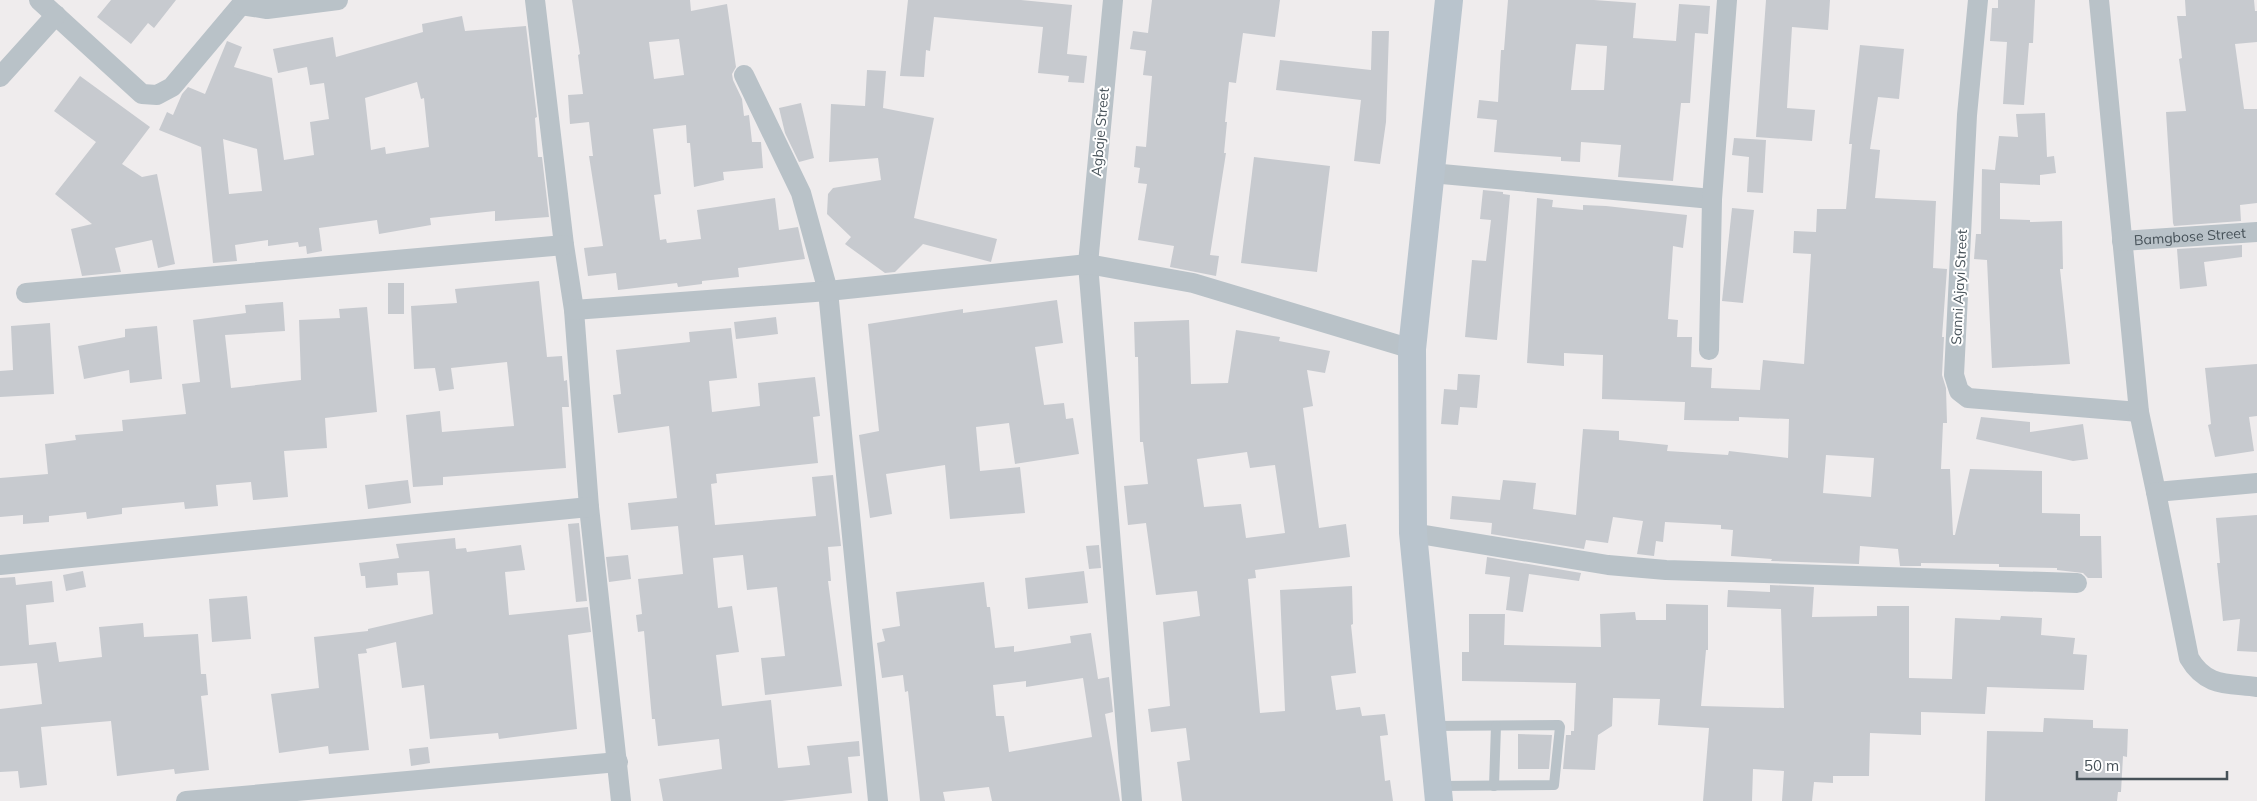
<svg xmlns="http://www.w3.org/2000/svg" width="2257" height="801" viewBox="0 0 2257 801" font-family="Mulish,sans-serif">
	<rect width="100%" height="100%" fill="#efeced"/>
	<g fill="#c7cacf" fill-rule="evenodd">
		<path d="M111,0H176L154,28L148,23L131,44L97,17Z"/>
		<path d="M572,0H690L691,11L727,4L736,67L732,74L733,80L742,99L744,116L749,115L752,142H761L763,168L723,172L724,180L694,187L690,143H687L686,125L653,129L661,194L654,195L660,240L666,239L667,243L701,239L697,210L775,198L779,230L798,227L805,259L738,268L739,277L702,281V284L678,287L677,283L618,290L616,273L588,276L584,248L603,246L589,156H593L589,122L570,124L568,95L583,94L578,55L580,54ZM679,39L684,75L654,79L649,42Z"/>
		<path d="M908,0H1021L1072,5L1067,54L1087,56L1084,83L1068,82L1069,76L1038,73L1043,27L934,17L930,51L926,50L924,77L900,76Z"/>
		<path d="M1152,0H1280L1275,37L1243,33L1236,83L1229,82L1225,122H1227L1224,153H1226L1210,255L1219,256L1216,276L1170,267L1174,246L1138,240L1147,184L1138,183L1140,168L1134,167L1136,146L1146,147L1152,76L1143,75L1146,51L1130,49L1133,31L1148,33Z"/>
		<path d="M1508,0H1594L1636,3L1633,38L1676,41L1679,4L1710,6L1708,34L1695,33L1690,103H1681L1673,181L1618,177L1621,145L1581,142L1580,162L1561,161V157L1494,152L1497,120L1477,118L1479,100L1498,102L1501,50H1504ZM1576,44L1607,46L1604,90H1571Z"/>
		<path d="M1766,0H1830L1828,30L1792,27L1787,108L1815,110L1812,141L1756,137Z"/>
		<path d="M1998,0H2035L2033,43H2029L2024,105L2003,104L2007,42L1990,41L1992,8H1998Z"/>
		<path d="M2185,0H2254L2255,11H2257V42L2235,44L2244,109H2257V203L2240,205L2241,221L2174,226L2173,223L2166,112L2186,111L2179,59L2182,58L2177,16H2186Z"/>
		<path d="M462,16L465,31L526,26L537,117L535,118L538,157H542L549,217L495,221V211L430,218L431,225L379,234L377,220L319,228L322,251L307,254L306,246L299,247L298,242L268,246V240L235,245L237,261L213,263L201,147L159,130L167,112L173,115L182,94L188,87L205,94L227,41L242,47L234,67L272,78L284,160L314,155L310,122L329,119L324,83L310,85L307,67L278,73L273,49L333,37L336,57L423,32L422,24ZM417,82L421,99L424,98L429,147L386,154L385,147L371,150L365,98ZM223,139L257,149L262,191L229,194Z"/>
		<path d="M1372,31H1389L1386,122L1380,164L1354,161L1361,100L1276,90L1280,60L1371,70Z"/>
		<path d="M1860,45L1904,49L1899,99L1878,97L1870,149L1880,150L1875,198L1936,201L1933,268L1947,269L1942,337H1944L1942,375L1946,388L1947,423H1943L1941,469H1950L1953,535H1955L1970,469L2042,471V513L2080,514V536H2101L2102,578H2088L2083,573L2057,570V568L1999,567V564L1921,563V566H1900L1898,549L1860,546L1859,564L1771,561L1772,559L1731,556L1733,530L1721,529V525L1665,522L1663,542L1656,541L1654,556L1637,554L1643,521L1613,517L1608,543L1586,540L1584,549L1491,534L1492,523L1450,519L1452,496L1500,500L1503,480L1536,483L1533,509L1576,515L1583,429L1619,431V440L1668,445L1667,451L1728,455L1729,451L1788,458L1789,419L1739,417V421L1684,420L1685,402L1602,399L1603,355L1564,353V366L1527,363L1537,198L1553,200L1552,207L1583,210V205L1606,206L1687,215L1683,248L1673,246L1668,319L1678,320L1677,337H1692L1691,367L1712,368L1711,388L1760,390L1763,360L1804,364L1811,254L1793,253L1794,231L1816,232L1817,209H1846L1852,144H1849ZM1826,455L1874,458L1871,497L1823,493Z"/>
		<path d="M867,70L886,71L883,108L934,118L914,218L997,239L991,262L923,244L895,272L885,273L845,244L851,237L827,214L828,194L833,188L881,180L878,158L829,162L831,104L865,106Z"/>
		<path d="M80,76L150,127L122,164L142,177L157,174L175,264L158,268L152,240L115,248L121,272L82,276L71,229L92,224L55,194L96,142L54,111Z"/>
		<path d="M801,103L814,158L799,162L785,133L779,108Z"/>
		<path d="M2045,113L2047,157L2054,156L2056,173L2040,175V185L2000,183V219L2030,220V222L2062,221L2063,269H2060L2070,364L1992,368L1987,260L1974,259L1976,234H1981L1982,169L1995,170L1999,136L2018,137L2016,114Z"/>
		<path d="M1734,138L1766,140L1763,193L1747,192L1749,157L1732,155Z"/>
		<path d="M1254,157L1330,166L1317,272L1241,263Z"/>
		<path d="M1483,190L1503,192V194L1510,195L1497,340L1465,337L1472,260L1486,261L1491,220L1480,219Z"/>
		<path d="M1732,208L1754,210L1743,303L1722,301Z"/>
		<path d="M2242,245V257L2204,262L2207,286L2180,289L2177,249Z"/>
		<path d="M539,281L547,357L562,356L564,381L567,380L569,407H562L566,468L443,477V485L413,487L406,415L440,411L442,432L514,426L507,362L451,368L454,389L439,391L435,368L414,369L411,306L457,303L455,289Z"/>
		<rect x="388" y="283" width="16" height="31"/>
		<path d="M1057,300L1063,343L1035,347L1044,405L1064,403L1066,419L1073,418L1079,454L1015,464L1009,423L976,427L980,471L1020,467L1025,513L950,519L945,465L886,474L892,514L870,518L859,435L879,431L868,324L963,309V313Z"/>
		<path d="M283,302L285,331L225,335L231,388L301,380L299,320L340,318L339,309L367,307L377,412L325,418L327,448L284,451L288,497L253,500L251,482L216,485L218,506L185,509L184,502L122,508V514L87,519L86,512L49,516V522L23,524V515L0,517V478L48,474L45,444L76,440L75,435L123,431L122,420L186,414L182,384L200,382L193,320L246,313L245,305Z"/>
		<path d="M776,317L778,334L736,339L734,322Z"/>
		<path d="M1189,320L1191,384L1228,383L1236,330L1280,337L1279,341L1330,351L1325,373L1307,370L1313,406L1303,408L1319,528L1346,524L1350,557L1255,570L1256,578L1248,579L1260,713L1285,711L1280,590L1352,586L1353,624L1351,625L1356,673L1331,676L1336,710L1360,707L1362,716L1385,714L1388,735L1380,736L1385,781L1390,780L1393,801H1182L1177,762L1190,760L1186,728L1151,732L1148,709L1170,706L1163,622L1200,616L1197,591L1156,595L1146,523L1128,525L1124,486L1148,484L1143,442H1140L1138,357H1135L1134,322ZM1247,452L1250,468L1275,465L1285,533L1246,538L1241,504L1204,507L1197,459Z"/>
		<path d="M50,323L54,394L0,397V371L13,370L11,326Z"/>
		<path d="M157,326L162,379L130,383L129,370L84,379L78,346L125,337V329Z"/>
		<path d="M731,328L737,378L709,381L712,412L760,406L758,383L815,377L820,416L813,417L818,463L716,474L717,483L711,484L715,525L816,516L812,477L833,475L841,546L828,547L831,581H828L842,686L765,695L761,658L785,656L777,587L747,590L743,555L713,558L718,608L732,606L739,652L716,655L722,706L771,700L778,768L810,765L807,746L859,741L860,756L848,757L852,793L782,801H663L659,779L722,769L719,739L658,746L655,719H652L644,631L638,632L636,615L642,614L638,579L683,574L678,526L631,530L628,503L677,498L669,426L618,433L613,395L621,394L616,350L690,342L689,332Z"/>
		<path d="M2257,364V416L2249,417L2254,451L2215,457L2208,425L2211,424L2205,368Z"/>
		<path d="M1458,374L1480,375L1477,408L1460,407L1458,425L1441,424L1444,389L1457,390Z"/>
		<path d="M1981,417L2030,422V432L2083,424L2088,459L2073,461L1976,439Z"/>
		<path d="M408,480L411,503L368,509L365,485Z"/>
		<path d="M2257,515V652L2237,651L2240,619L2223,621L2217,563H2220L2216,518Z"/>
		<path d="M579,523L587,601L576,602L568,524Z"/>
		<path d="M455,538L456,549L466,548L467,552L521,545L525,570L505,572L509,615L588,607L591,632L568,635L577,729L499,739L498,733L430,739L424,685L402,688L396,642L366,649L367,653L358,654L369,750L329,754L328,746L279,753L271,694L319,688L314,637L368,631V629L433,614L429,571L397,573L398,585L366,588L365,576H361L359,563L399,558L396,544Z"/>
		<path d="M1099,545L1101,568L1089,569L1086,546Z"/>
		<path d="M628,555L631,579L609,582L606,557Z"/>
		<path d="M1487,557L1581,573L1579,581L1529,574L1523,612L1506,610L1510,577L1485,574Z"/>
		<path d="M83,571L86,587L66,591L63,575Z"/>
		<path d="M1084,571L1088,603L1028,609L1025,578Z"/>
		<path d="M15,577L16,585L52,581L54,602L26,605L29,645L56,642L59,662L102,657L99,627L143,623L144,637L198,634L201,674H206L208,695L201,696L209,770L175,774L174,769L117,776L111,721L41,727L47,785L20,788L18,771L0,772V709L42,704L37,663L0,666V578Z"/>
		<path d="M984,582L987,607H990L995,648L1014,646V652L1071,643L1070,636L1091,633L1098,679L1109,677L1113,712L1105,714L1120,801H992L989,787L943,792L945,801H920L908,691L905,692L903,675L882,678L877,643L885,641L882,629L900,626L896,592ZM1083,678L1092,737L1009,752L1004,716H996L993,685L1026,681V687Z"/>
		<path d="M1770,585L1814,587L1812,617L1877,616V606H1909V678L1952,679L1955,618L2000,620L2001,616L2042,618L2041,635L2075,638L2073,654L2087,655L2084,690L1987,687L1985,714L1921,712V735L1870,733L1869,776H1833V783L1814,782L1812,801H1782L1784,771L1753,769L1752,801H1703L1709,728L1658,725L1660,699L1613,698L1612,726L1598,735L1595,770L1563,769L1566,735H1571V731H1574L1576,683L1462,681V652H1469V614H1505L1504,645L1601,647L1600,614L1635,612L1636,620H1666V604L1708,605V650H1706L1701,706L1784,708L1781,609L1727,607L1728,590L1770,592Z"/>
		<path d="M247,596L251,639L212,642L209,599Z"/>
		<path d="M2044,718L2093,720V728L2128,729L2127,757L2123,756L2121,792H2118L2117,801H1985L1987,731L2043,732Z"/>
		<path d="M1518,734L1552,735L1549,769H1518Z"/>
		<path d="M428,747L430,763L411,766L409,749Z"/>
	</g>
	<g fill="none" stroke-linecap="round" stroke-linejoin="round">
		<g stroke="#b9c2c8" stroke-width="10">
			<path d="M1432,726L1559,725L1560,727L1554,785L1439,786"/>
			<path d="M1494,786L1496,726"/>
		</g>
		<g stroke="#b9c2c8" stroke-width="20">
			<path d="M39,0L142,94L157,95L172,87L241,5"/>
			<path d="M245,0L241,5L267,9L338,0"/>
			<path d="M535,0L564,245L574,310L589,507L621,801"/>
			<path d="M1113,0L1088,264L1132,801"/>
			<path d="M1978,0L1967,115L1954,375L1959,391L1968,398L2139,412"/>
			<path d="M2099,0L2139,412L2156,492L2257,483"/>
			<path d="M744,75L801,193L828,291L878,801"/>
			<path d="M0,77L56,15"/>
			<path d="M1431,173L1712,199"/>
			<path id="s1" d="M2122,241L2257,232"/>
			<path d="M26,293L564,245"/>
			<path d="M574,310L828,291L1088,264L1193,283L1412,349"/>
			<path d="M1709,350L1712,199L1727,0"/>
			<path d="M2156,492L2189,658C2206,687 2227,683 2257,687"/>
			<path d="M1413,533L1608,565L1666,570L2077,583"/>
			<path d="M0,565L589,507"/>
			<path d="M186,801L618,762"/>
		</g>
		<path stroke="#b9c4cd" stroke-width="28" d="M1439,801L1413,533L1412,349L1449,0"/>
	</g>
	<g text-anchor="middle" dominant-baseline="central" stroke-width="4" stroke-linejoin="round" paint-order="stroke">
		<g font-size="14" fill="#465158" stroke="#fff">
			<text transform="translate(1100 132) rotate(-85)">Agbaje Street</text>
			<text stroke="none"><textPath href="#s1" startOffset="68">Bamgbose Street</textPath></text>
			<text transform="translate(1959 287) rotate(-87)">Sanni Ajayi Street</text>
		</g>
	</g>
	<path d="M2077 771v8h150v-8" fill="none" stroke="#465158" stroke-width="2.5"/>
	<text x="2084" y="771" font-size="15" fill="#465158" stroke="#ffffff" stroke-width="4" paint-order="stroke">50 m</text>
</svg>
